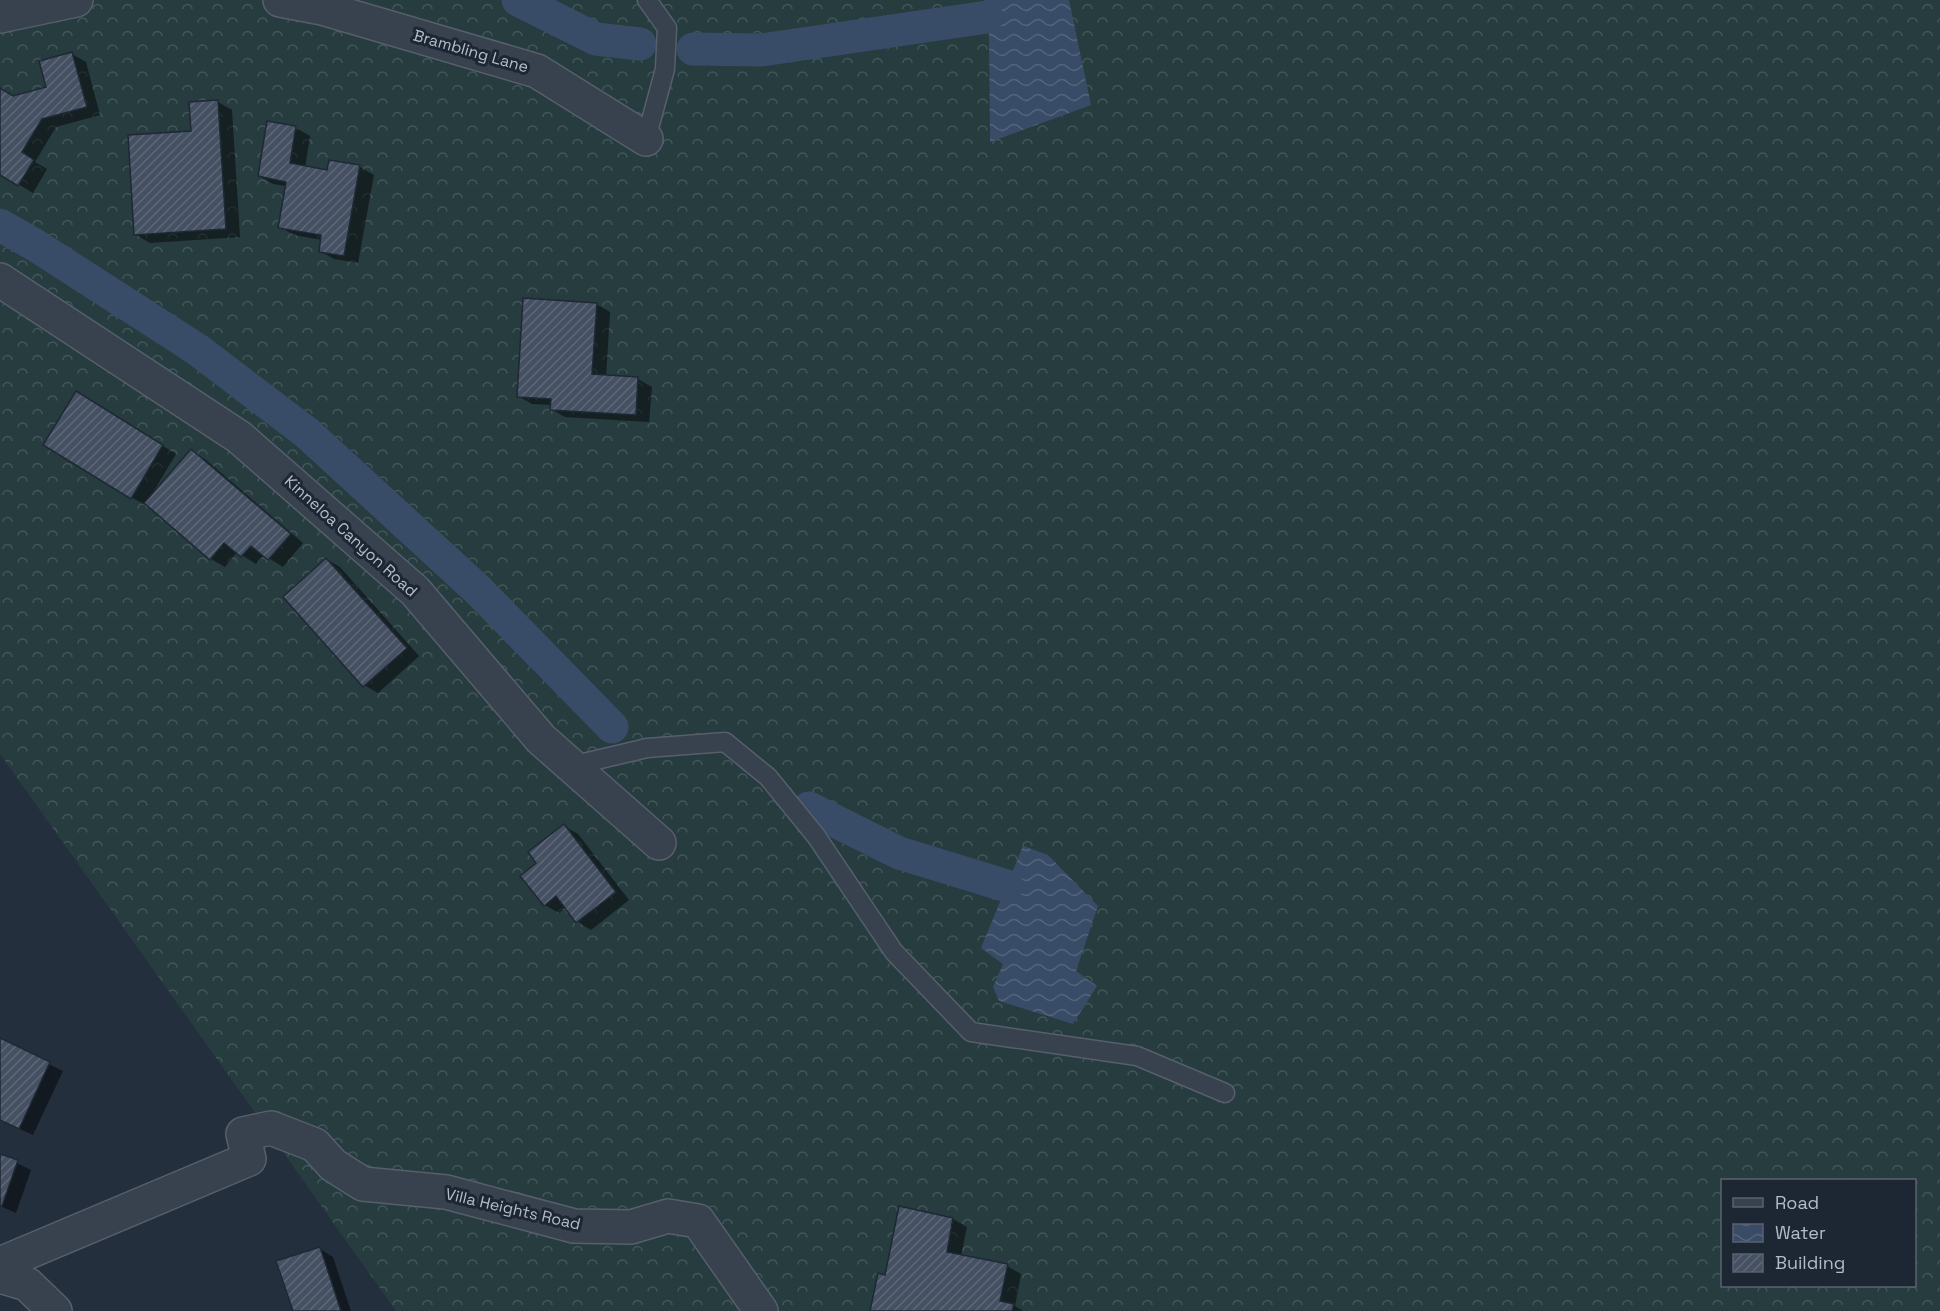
<svg xmlns="http://www.w3.org/2000/svg" width="1940" height="1311" viewBox="0 0 1940 1311" font-family="'Space Grotesk',sans-serif">
	<defs>
		<pattern id="forest-crowns" width="20" height="18" patternUnits="userSpaceOnUse" patternTransform="scale(1.5)"><rect width="20" height="18" fill="#263c3f"/><path d="M2 6a3 3 0 1 1 6 0M12 15a3 3 0 1 1 6 0" fill="none" stroke="#435659"/></pattern>
		<pattern id="water-waves" width="16" height="10" patternUnits="userSpaceOnUse" patternTransform="scale(1.5)"><rect width="16" height="10" fill="#394c67"/><path d="M0 5q4-4 8 0t8 0" fill="none" stroke="#53647b"/></pattern>
		<pattern id="building-hatch" width="6" height="6" patternUnits="userSpaceOnUse" patternTransform="scale(1.5)"><rect width="6" height="6" fill="#455162"/><path d="M-1 1l2-2M0 6l6-6M5 7l2-2" fill="none" stroke="#5d6877"/></pattern>
	</defs>
	<rect width="100%" height="100%" fill="#242f3e"/>
	<path fill="url(#forest-crowns)" fill-rule="evenodd" d="M0,0H1940V1311H396L0,754ZM1722,1180H1914V1286H1722Z"/>
	<g fill="url(#water-waves)">
		<path d="M984,0H1069L1091,105L990,142L989,36Z"/>
		<path d="M1023,846L1048,855L1098,906L1076,971L1097,986L1073,1024L999,1001L993,987L1003,964L981,948Z"/>
	</g>
	<g fill="#0007">
		<path d="M72,54L86,62L100,115L56,127L35,162L47,169L33,193L0,173V90L13,97L47,88Z"/>
		<path d="M218,102L232,110L240,237L150,243L136,235L192,132Z"/>
		<path d="M268,123L296,128L310,136L305,167L329,171L360,167L374,175L358,263L334,259L320,251L322,240L294,235L280,227L287,186L273,184L259,176Z"/>
		<path d="M596,304L610,312L606,377L638,379L652,387L649,422L565,417L551,409L552,405L532,404L518,396Z"/>
		<path d="M90,401L176,454L152,494L191,451L205,459L303,543L283,567L264,555L256,564L237,552L225,567L211,559L147,503L145,505L131,497Z"/>
		<path d="M326,559L340,567L419,656L378,693L364,685Z"/>
		<path d="M564,826L578,834L629,900L591,930L577,922L566,907L559,913L545,905Z"/>
		<path d="M0,1040L63,1071L33,1135L0,1120Z"/>
		<path d="M0,1155L31,1170L16,1213L0,1206Z"/>
		<path d="M953,1219L967,1227L961,1256L1007,1266L1021,1274L1015,1306L1023,1311H872L886,1277Z"/>
		<path d="M320,1249L333,1257L351,1311H294Z"/>
	</g>
	<g fill="none" stroke-linecap="round" stroke-linejoin="round">
		<g stroke="#394c67" stroke-width="33">
			<path d="M518,0L596,39L640,44"/>
			<path d="M693,49L762,50L987,17"/>
			<path d="M0,225L35,245L198,350L307,433L478,590L612,727"/>
			<path d="M809,808L899,853L1007,886"/>
		</g>
	</g>
	<g fill="url(#building-hatch)" stroke="#1f2835" stroke-width="1.5">
		<path d="M72,52L87,107L42,119L22,152L34,160L18,186L0,175V88L13,96L46,87L39,61Z"/>
		<path d="M218,100L226,229L134,235L128,135L191,131L189,102Z"/>
		<path d="M267,121L296,126L290,163L327,170L329,160L360,165L344,256L319,252L321,235L278,228L286,182L258,176Z"/>
		<path d="M523,298L597,303L592,374L638,377L636,415L550,410L551,399L517,397Z"/>
		<path d="M76,391L163,445L131,499L43,445Z"/>
		<path d="M191,449L291,534L268,560L251,546L241,557L224,543L210,560L144,503Z"/>
		<path d="M326,558L407,648L363,687L283,597Z"/>
		<path d="M564,824L616,892L576,923L556,896L544,906L520,876L536,863L528,852Z"/>
		<path d="M0,1038L50,1062L19,1129L0,1120Z"/>
		<path d="M0,1154L18,1160L2,1206L0,1205Z"/>
		<path d="M899,1206L953,1218L947,1252L1008,1264L1000,1301L1014,1304L1012,1311H870L878,1273L885,1275Z"/>
		<path d="M320,1247L341,1311H293L276,1261Z"/>
	</g>
	<g fill="none" stroke-linecap="round" stroke-linejoin="round">
		<defs>
			<g id="lane">
				<path d="M646,139L665,69L667,28L647,0"/>
				<path d="M571,766L647,748L725,742L768,777L816,836L894,952L971,1032L1137,1056L1225,1093"/>
			</g>
			<g id="street">
				<path d="M280,0L322,8L537,71L646,139"/>
				<path d="M0,16L76,0"/>
				<path d="M0,280L239,437L415,591L541,739L659,843"/>
				<path d="M0,1264L249,1159L243,1134L271,1128L315,1145L333,1165L363,1184L446,1192L574,1226L631,1227L668,1216L698,1221L761,1311"/>
				<path d="M0,1276L27,1284L55,1311"/>
			</g>
		</defs>
		<use href="#lane" stroke="#565f6c" stroke-width="21"/>
		<use href="#street" stroke="#565f6c" stroke-width="36"/>
		<use href="#lane" stroke="#38414e" stroke-width="18"/>
		<use href="#street" stroke="#38414e" stroke-width="33"/>
	</g>
	<g text-anchor="middle" dominant-baseline="central" stroke-width="6" stroke-linejoin="round" paint-order="stroke">
		<g font-size="16" fill="#b4bcc9" stroke="#1d2633">
			<text transform="translate(471 51) rotate(16)">Brambling Lane</text>
			<text transform="translate(351 536) rotate(42)">Kinneloa Canyon Road</text>
			<text transform="translate(513 1209) rotate(13)">Villa Heights Road</text>
		</g>
	</g>
	<rect x="1721" y="1179" width="195" height="108" fill="#1d2633" stroke="#59626f" stroke-width="1.5"/>
	<rect x="1733" y="1198" width="30" height="9" fill="#38414e" stroke="#59626f" stroke-width="1.5"/>
	<text x="1775" y="1209" font-size="18" fill="#b4bcc9">Road</text>
	<rect x="1733" y="1224" width="30" height="18" fill="url(#water-waves)" stroke="#59626f" stroke-width="1.5"/>
	<text x="1775" y="1239" font-size="18" fill="#b4bcc9">Water</text>
	<rect x="1733" y="1254" width="30" height="18" fill="url(#building-hatch)" stroke="#59626f" stroke-width="1.5"/>
	<text x="1775" y="1269" font-size="18" fill="#b4bcc9">Building</text>
</svg>
